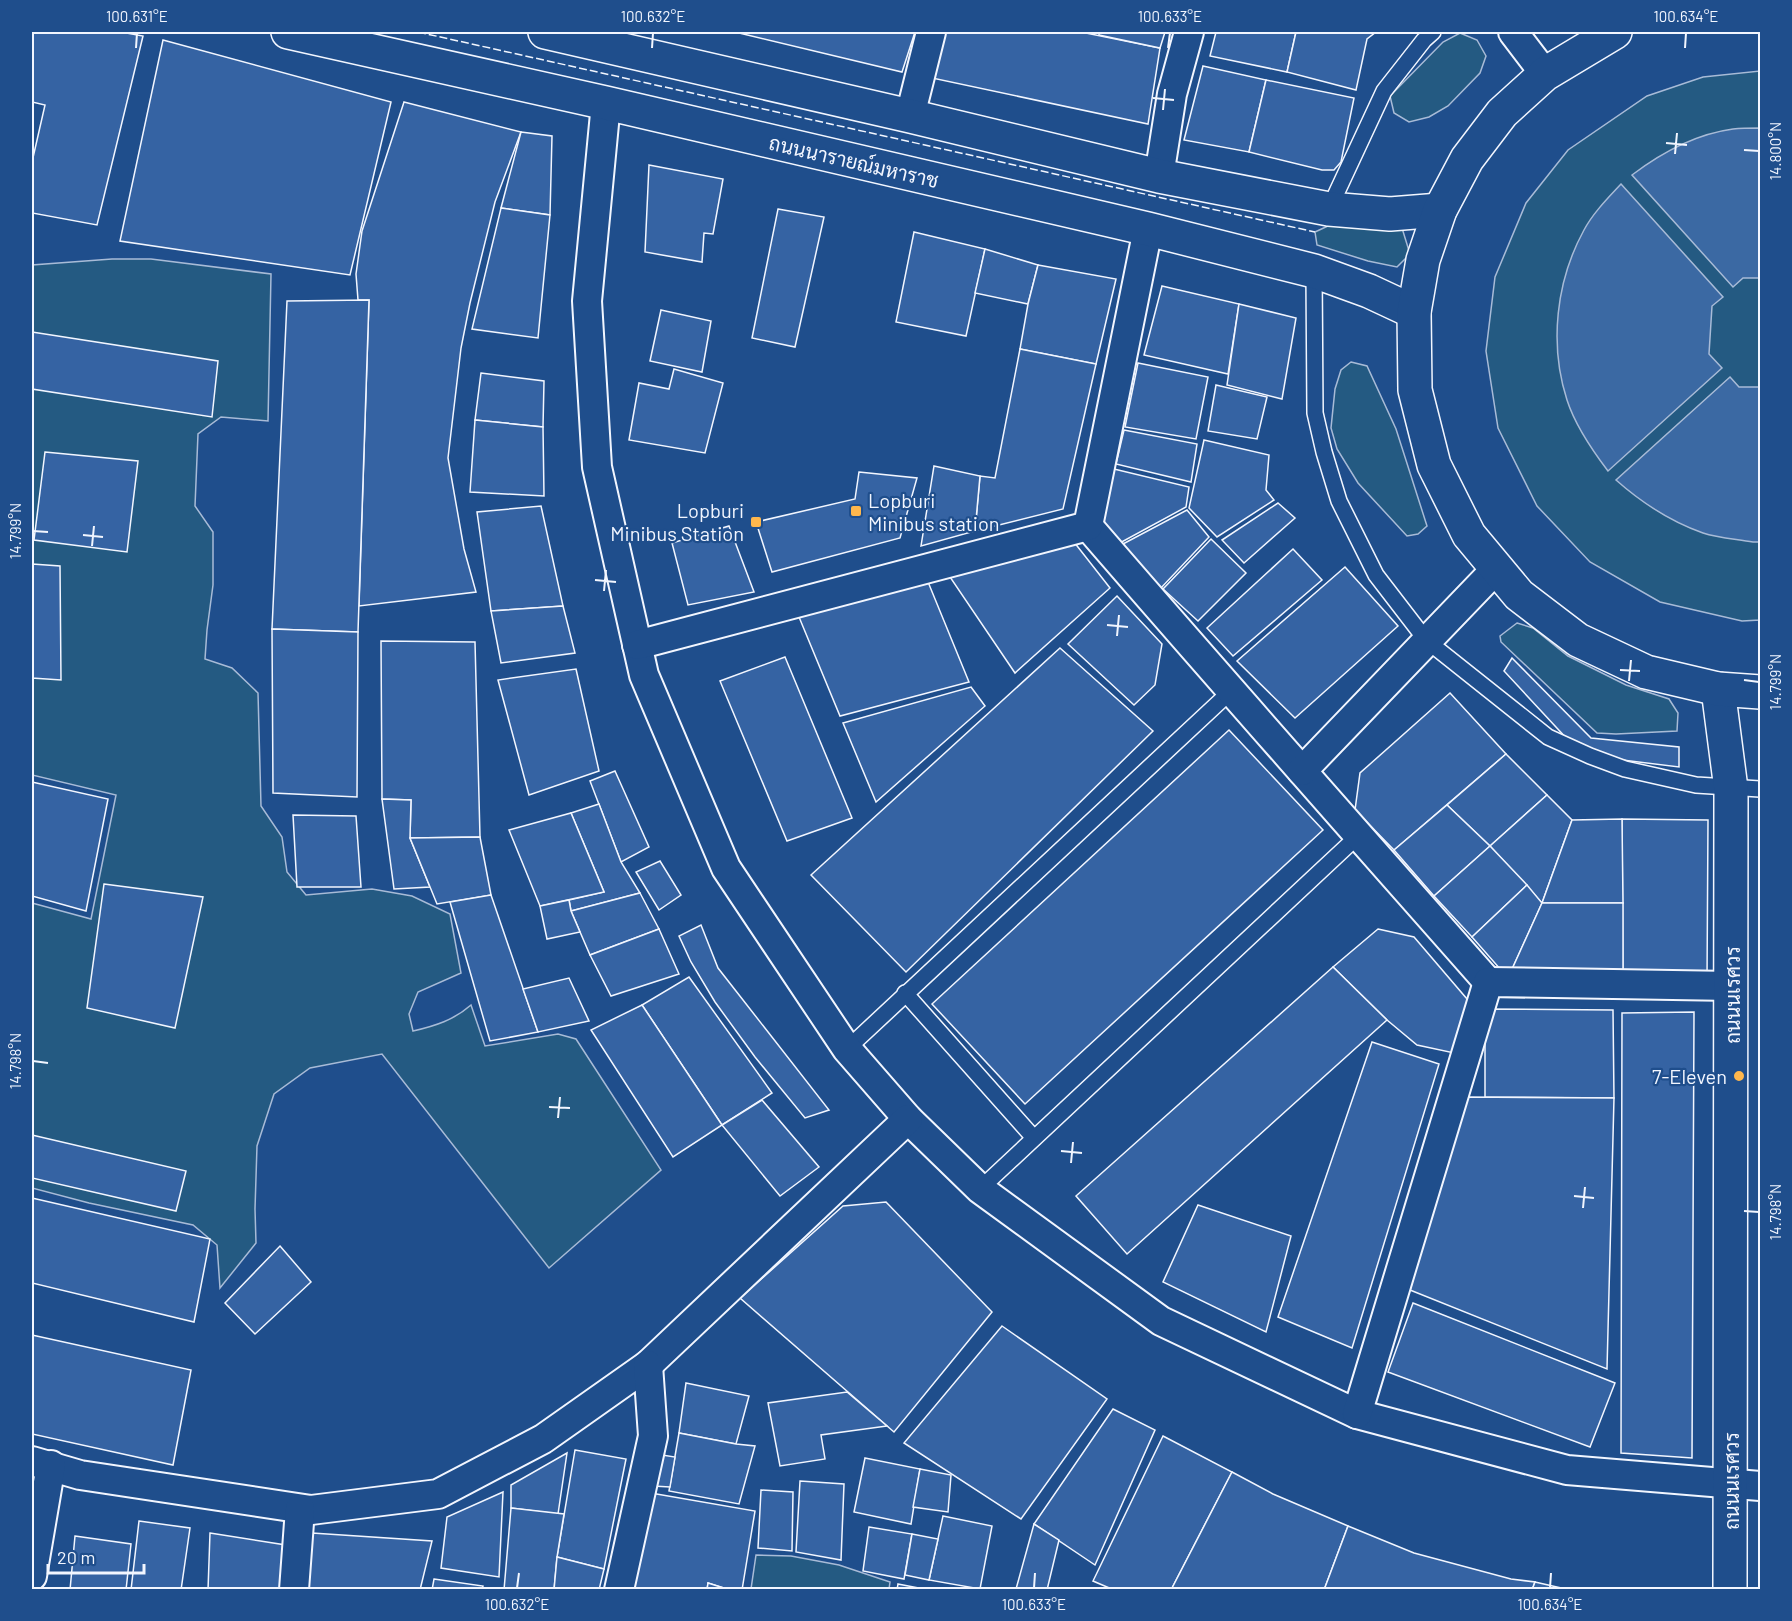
<svg xmlns="http://www.w3.org/2000/svg" width="1792" height="1621" viewBox="0 0 1792 1621" font-family="Barlow,Sarabun,sans-serif">
	<rect width="100%" height="100%" fill="#1f4e8c"/>
	<g fill="#245a82" stroke="#a8bbd7" stroke-width="1.5">
		<path d="M1460,33L1477,40L1486,56L1480,73L1448,106L1429,117L1409,122L1394,113L1390,96L1443,42Z"/>
		<path d="M1760,71V620L1742,621L1660,602L1590,562L1537,506L1498,428L1486,351L1495,277L1526,203L1568,150L1647,96L1703,77Z"/>
		<path d="M1330,225L1402,228L1410,254L1397,267L1368,261L1317,245L1315,232Z"/>
		<path d="M112,259H151L271,274L268,421L221,417L198,434L195,506L213,532V585L207,630L205,659L232,668L258,693L261,806L282,837L287,872L306,895L372,889L412,896L450,914L461,973L418,992L409,1014L413,1031C435,1026 454,1020 471,1005L485,1046L558,1034L576,1039L661,1170L549,1268L382,1054L310,1068L274,1094L257,1146L255,1209L256,1243L220,1288L217,1245L193,1225L89,1203L32,1188V903L91,919L116,795L32,775V265Z"/>
		<path d="M1351,362L1367,366L1396,429L1427,526L1418,534L1407,536L1358,483L1337,449L1331,428L1335,389L1341,370Z"/>
		<path d="M1517,623L1533,628L1568,656L1626,685L1669,699L1678,713L1677,731L1616,734L1597,733L1501,642L1500,636Z"/>
		<path d="M756,1555L791,1556L839,1565L890,1582L889,1589H751Z"/>
	</g>
	<g fill="#3b69a3" stroke="#a8bbd7" stroke-width="1.5">
		<path d="M1760,128V278H1743L1733,287L1632,175C1661,153 1696,134 1733,129C1742,128 1751,128 1760,128Z"/>
		<path d="M1621,184L1723,297L1712,306L1709,354L1722,368L1608,471C1592,450 1575,425 1567,400C1549,344 1556,281 1584,230C1593,213 1608,198 1621,184Z"/>
		<path d="M1730,377L1739,387H1760V542H1753C1736,539 1718,538 1703,533C1669,521 1642,503 1616,480Z"/>
	</g>
	<g fill="#3563a3" stroke="#f2f6ff" stroke-width="1.5">
		<path d="M32,32H121L143,36L97,225L32,213V162L45,105L32,102Z"/>
		<path d="M735,32H915L902,72Z"/>
		<path d="M945,32H1081L1160,48L1148,124L932,78Z"/>
		<path d="M1099,32H1165L1160,48L1099,35Z"/>
		<path d="M1216,32H1296L1287,72L1210,56Z"/>
		<path d="M1296,32H1376L1367,39L1356,90L1287,72Z"/>
		<path d="M163,40L391,102L350,275L120,241Z"/>
		<path d="M1203,66L1266,80L1249,152L1184,140Z"/>
		<path d="M1266,80L1354,98L1341,162L1334,170H1322L1249,152Z"/>
		<path d="M404,102L521,132L495,202L470,303L461,348L448,458L464,549L476,592L359,606L369,300H358L356,274L362,231Z"/>
		<path d="M521,132L552,136L550,215L501,208Z"/>
		<path d="M649,165L723,179L713,234L704,233L702,262L645,252Z"/>
		<path d="M501,208L550,215L538,338L472,329Z"/>
		<path d="M778,209L824,217L795,347L752,338Z"/>
		<path d="M914,232L985,249L966,336L896,322Z"/>
		<path d="M985,249L1038,265L1028,304L975,293Z"/>
		<path d="M1038,265L1116,279L1096,364L1020,349L1028,304Z"/>
		<path d="M1162,286L1239,304L1228,374L1144,355Z"/>
		<path d="M369,300L358,632L272,629L287,301Z"/>
		<path d="M1239,304L1296,318L1282,399L1227,385Z"/>
		<path d="M661,310L711,321L702,372L650,361Z"/>
		<path d="M32,332L218,361L212,417L32,389Z"/>
		<path d="M1020,349L1096,364L1063,509L975,531L980,476L995,478Z"/>
		<path d="M1138,363L1208,377L1196,439L1125,427Z"/>
		<path d="M674,369L723,383L705,453L629,440L639,383L669,389Z"/>
		<path d="M481,373L544,381L543,427L475,420Z"/>
		<path d="M1216,385L1267,397L1257,439L1208,431Z"/>
		<path d="M475,420L543,427L544,496L470,492Z"/>
		<path d="M1124,430L1197,444L1191,482L1116,464Z"/>
		<path d="M1204,440L1269,455L1266,490L1274,500L1217,537L1189,508Z"/>
		<path d="M45,452L138,461L127,552L34,540Z"/>
		<path d="M934,466L980,476L975,531L921,546Z"/>
		<path d="M1114,469L1189,487L1186,507L1118,544L1104,522L1100,503Z"/>
		<path d="M859,472L917,478L900,538L772,572L756,522L855,499Z"/>
		<path d="M1278,503L1295,518L1244,563L1222,540Z"/>
		<path d="M541,506L563,606L491,611L477,512Z"/>
		<path d="M1187,510L1209,537L1161,588L1121,545Z"/>
		<path d="M729,526L754,592L688,605L672,543Z"/>
		<path d="M1211,539L1246,573L1198,621L1163,589Z"/>
		<path d="M1074,542L1110,588L1015,673L950,577Z"/>
		<path d="M1293,549L1322,580L1233,656L1207,628Z"/>
		<path d="M32,564L60,566L61,680L32,678Z"/>
		<path d="M1345,567L1398,626L1295,718L1237,661Z"/>
		<path d="M926,577L969,682L840,716L799,617Z"/>
		<path d="M1117,596L1162,644L1155,685L1134,705L1068,644Z"/>
		<path d="M563,606L575,653L501,663L491,611Z"/>
		<path d="M272,629L358,632L357,797L273,793Z"/>
		<path d="M381,641L475,642L480,837L410,838L411,800L382,799Z"/>
		<path d="M1060,648L1153,731L906,972L811,875Z"/>
		<path d="M785,657L852,818L787,841L720,681Z"/>
		<path d="M1512,658L1591,738L1679,747V767L1582,755L1504,671Z"/>
		<path d="M576,669L599,771L529,795L498,680Z"/>
		<path d="M971,687L985,706L876,802L843,723Z"/>
		<path d="M1450,693L1506,754L1394,850L1355,810L1360,773Z"/>
		<path d="M1229,730L1323,830L1025,1104L932,1004Z"/>
		<path d="M1506,754L1547,795L1490,846L1447,805Z"/>
		<path d="M615,771L649,847L621,862L590,781Z"/>
		<path d="M32,782L108,799L86,911L32,896Z"/>
		<path d="M1547,795L1572,820L1542,903L1490,846Z"/>
		<path d="M382,799L411,800L410,838L430,887L394,889Z"/>
		<path d="M599,804L621,862L640,893L571,911L569,900L604,892L571,813Z"/>
		<path d="M1447,805L1490,846L1434,896L1394,850Z"/>
		<path d="M571,813L604,892L540,906L509,830Z"/>
		<path d="M293,815L356,816L361,887H297Z"/>
		<path d="M1622,819L1708,820L1707,981L1623,980Z"/>
		<path d="M1622,819L1623,903H1542L1572,820Z"/>
		<path d="M480,837L491,895L437,904L410,838Z"/>
		<path d="M1490,846L1527,885L1472,937L1434,896Z"/>
		<path d="M660,861L681,895L659,910L636,872Z"/>
		<path d="M104,884L203,897L175,1028L87,1008Z"/>
		<path d="M1527,885L1542,903L1508,978L1472,937Z"/>
		<path d="M640,893L659,929L590,955L571,911Z"/>
		<path d="M491,895L538,1032L490,1041L450,902Z"/>
		<path d="M569,900L571,911L580,932L547,939L540,906Z"/>
		<path d="M1542,903H1623V980L1508,978Z"/>
		<path d="M701,925L718,968L829,1110L805,1118L755,1057L715,1002L691,962L679,936Z"/>
		<path d="M659,929L679,974L611,996L590,955Z"/>
		<path d="M1378,929L1414,937L1473,1006L1454,1053L1417,1045L1387,1020L1333,967Z"/>
		<path d="M1333,967L1387,1020L1127,1254L1076,1196Z"/>
		<path d="M689,977L772,1093L722,1125L642,1005Z"/>
		<path d="M569,978L589,1021L538,1032L523,989Z"/>
		<path d="M642,1005L722,1125L673,1157L591,1030Z"/>
		<path d="M1485,1009L1613,1010L1614,1098L1485,1097Z"/>
		<path d="M1694,1012L1692,1458L1621,1453L1622,1013Z"/>
		<path d="M1372,1042L1439,1064L1352,1348L1278,1317Z"/>
		<path d="M1466,1097L1614,1098L1607,1369L1410,1290Z"/>
		<path d="M762,1100L819,1167L780,1196L722,1125Z"/>
		<path d="M32,1135L186,1171L176,1211L32,1178Z"/>
		<path d="M32,1198L210,1239L194,1322L32,1283Z"/>
		<path d="M886,1202L992,1312L894,1432L740,1298L843,1206Z"/>
		<path d="M1198,1205L1291,1236L1266,1332L1163,1282Z"/>
		<path d="M280,1246L311,1282L255,1334L225,1303Z"/>
		<path d="M1413,1303L1615,1383L1590,1447L1388,1372Z"/>
		<path d="M1002,1326L1107,1399L1021,1519L904,1443Z"/>
		<path d="M32,1335L191,1370L173,1465L32,1434Z"/>
		<path d="M686,1383L749,1396L736,1444L679,1433Z"/>
		<path d="M847,1392L887,1426L821,1435L825,1459L780,1466L768,1403Z"/>
		<path d="M1113,1409L1155,1430L1095,1565L1034,1524Z"/>
		<path d="M679,1433L736,1444L755,1446L739,1504L669,1491Z"/>
		<path d="M1163,1436L1232,1472L1171,1590H1114L1093,1581Z"/>
		<path d="M575,1450L626,1459L604,1569L557,1557Z"/>
		<path d="M567,1453L558,1514L511,1508V1485Z"/>
		<path d="M656,1454L675,1457L670,1487L653,1486Z"/>
		<path d="M865,1458L920,1469L911,1524L854,1512Z"/>
		<path d="M920,1469L951,1475L948,1512L913,1507Z"/>
		<path d="M1232,1472L1273,1494L1348,1526L1324,1590H1171Z"/>
		<path d="M800,1481L844,1484L841,1560L796,1552Z"/>
		<path d="M761,1490L793,1492L792,1551L758,1548Z"/>
		<path d="M503,1492L499,1577L441,1568L447,1517Z"/>
		<path d="M645,1492L755,1511L742,1590H730L708,1583L707,1590H624Z"/>
		<path d="M511,1508L564,1514L557,1557L554,1590H504Z"/>
		<path d="M943,1516L992,1526L980,1589L929,1580Z"/>
		<path d="M139,1521L190,1528L181,1590H131Z"/>
		<path d="M1034,1524L1059,1540L1047,1590L1016,1589Z"/>
		<path d="M1348,1526L1414,1553L1511,1579L1535,1582L1532,1590H1324Z"/>
		<path d="M869,1527L912,1534L904,1579L863,1571Z"/>
		<path d="M210,1533L292,1546L288,1590H208Z"/>
		<path d="M312,1533L432,1541L420,1590H308Z"/>
		<path d="M912,1534L938,1539L929,1580L905,1575Z"/>
		<path d="M75,1536L131,1544L126,1590H70Z"/>
		<path d="M557,1557L604,1569L599,1590H554Z"/>
		<path d="M434,1579L483,1586L482,1590H432Z"/>
		<path d="M1535,1582L1570,1590H1532Z"/>
		<path d="M708,1583L730,1590H707Z"/>
		<path d="M898,1584L929,1590H897Z"/>
	</g>
	<g fill="none" stroke-linecap="round" stroke-linejoin="round">
		<defs>
			<g id="lane">
				<path d="M1329,209L1384,91L1424,40L1433,32"/>
				<path d="M1314,271L1315,413L1324,452L1339,501L1376,575L1426,640L1548,737L1590,756L1625,769L1696,785L1760,789"/>
				<path d="M905,993L1034,1138"/>
				<path d="M847,1049L1230,692"/>
				<path d="M980,1189L1359,835"/>
			</g>
			<g id="street">
				<path d="M1513,32L1545,74"/>
				<path d="M606,103L587,301L597,467L644,675L726,868L847,1049L908,1119L980,1189L1161,1321L1357,1414L1567,1470L1760,1486"/>
				<path d="M910,116L931,32"/>
				<path d="M1159,176L1172,94L1189,32"/>
				<path d="M1088,526C1220,679 1354,830 1488,982"/>
				<path d="M637,645L1088,526L1148,229"/>
				<path d="M1302,771L1497,568"/>
				<path d="M1357,1414L1488,982L1732,986"/>
				<path d="M32,1461L80,1475L311,1510L438,1494L543,1439L648,1365L908,1119"/>
				<path d="M32,1576L51,1465"/>
				<path d="M294,1590L300,1509"/>
				<path d="M619,1590L653,1436L648,1365"/>
			</g>
			<path id="secondary" d="M1718,689L1731,789L1730,1590"/>
			<g id="primary">
				<path d="M288,32L606,103L1148,229L1314,271L1369,291L1414,312"/>
				<path d="M545,32L910,116L1159,176L1329,209L1390,214L1440,210"/>
				<path d="M1615,32L1545,74L1502,113L1467,159L1440,210L1423,260L1414,312L1415,390L1434,465L1469,535L1519,595L1578,640L1646,672L1718,689L1760,692"/>
			</g>
		</defs>
		<use href="#lane" stroke="#f2f6ff" stroke-width="18"/>
		<use href="#street" stroke="#f2f6ff" stroke-width="32"/>
		<use href="#secondary" stroke="#f2f6ff" stroke-width="36"/>
		<use href="#primary" stroke="#f2f6ff" stroke-width="36"/>
		<use href="#lane" stroke="#1f4e8c" stroke-width="15"/>
		<use href="#street" stroke="#1f4e8c" stroke-width="28"/>
		<use href="#secondary" stroke="#1f4e8c" stroke-width="33"/>
		<use href="#primary" stroke="#1f4e8c" stroke-width="33"/>
		<path stroke="#f2f6ff" stroke-width="1.5" stroke-dasharray="8 3" stroke-linecap="butt" d="M418,32L1315,232"/>
	</g>
	<path fill="none" stroke="#f2f6ff" stroke-width="2" d="M136,48L137,33M652,48L653,33M1168,48L1170,33M1685,48L1686,33M1153,98L1174,100M1163,110L1165,89M1666,143L1687,145M1744,150L1759,151M1675,154L1677,133M33,531L48,532M83,535L103,537M92,546L94,526M595,580L616,582M604,591L606,570M1107,625L1128,627M1117,636L1119,615M1620,670L1640,671M1744,680L1759,682M1629,681L1631,660M33,1061L48,1063M549,1107L570,1108M558,1118L560,1097M1061,1151L1082,1153M1071,1163L1073,1142M1574,1196L1594,1198M1583,1208L1585,1187M1744,1211L1759,1212M517,1588L519,1573M1034,1588L1035,1573M1550,1588L1551,1573"/>
	<g fill="#ffb74d" stroke="#1f4e8c" stroke-width="2">
		<rect x="850" y="505" width="12" height="12" rx="3"/>
		<rect x="750" y="516" width="12" height="12" rx="3"/>
		<circle cx="1739" cy="1076" r="6"/>
	</g>
	<g text-anchor="middle" dominant-baseline="central" stroke-width="4.5" stroke-linejoin="round" paint-order="stroke">
		<g font-size="20" fill="#f2f6ff" stroke="#1f4e8c">
			<text transform="translate(854 161) rotate(13)">ถนนนารายณ์มหาราช</text>
			<text transform="translate(1732 995) rotate(-90)">ถนนนเรศวร</text>
			<text transform="translate(1731 1481) rotate(-90)">ถนนนเรศวร</text>
		</g>
		<g font-size="20" fill="#f2f6ff" stroke="#1f4e8c" text-anchor="end">
			<text x="868" y="500" text-anchor="start">Lopburi<tspan x="868" dy="23">Minibus station</tspan></text>
			<text x="744" y="510">Lopburi<tspan x="744" dy="23">Minibus Station</tspan></text>
			<text x="1727" y="1076">7-Eleven</text>
		</g>
	</g>
	<rect width="1792" height="1621" fill="none" stroke="#1f4e8c" stroke-width="66"/>
	<path d="M48 1564v9h96v-9" fill="none" stroke="#f2f6ff" stroke-width="3"/>
	<text x="57" y="1564" font-size="18" fill="#f2f6ff" stroke="#1f4e8c" stroke-width="4.5" paint-order="stroke">20 m</text>
	<rect x="33" y="33" width="1726" height="1555" fill="none" stroke="#f2f6ff" stroke-width="2"/>
	<g font-size="15" text-anchor="middle" fill="#f2f6ff">
		<text x="137" y="22">100.631°E</text>
		<text x="653" y="22">100.632°E</text>
		<text x="1170" y="22">100.633°E</text>
		<text x="1686" y="22">100.634°E</text>
		<text transform="translate(1776 151) rotate(-90)" y="5">14.800°N</text>
		<text transform="translate(16 531) rotate(-90)" y="5">14.799°N</text>
		<text transform="translate(1776 682) rotate(-90)" y="5">14.799°N</text>
		<text transform="translate(16 1061) rotate(-90)" y="5">14.798°N</text>
		<text transform="translate(1776 1212) rotate(-90)" y="5">14.798°N</text>
		<text x="517" y="1610">100.632°E</text>
		<text x="1034" y="1610">100.633°E</text>
		<text x="1550" y="1610">100.634°E</text>
	</g>
</svg>
